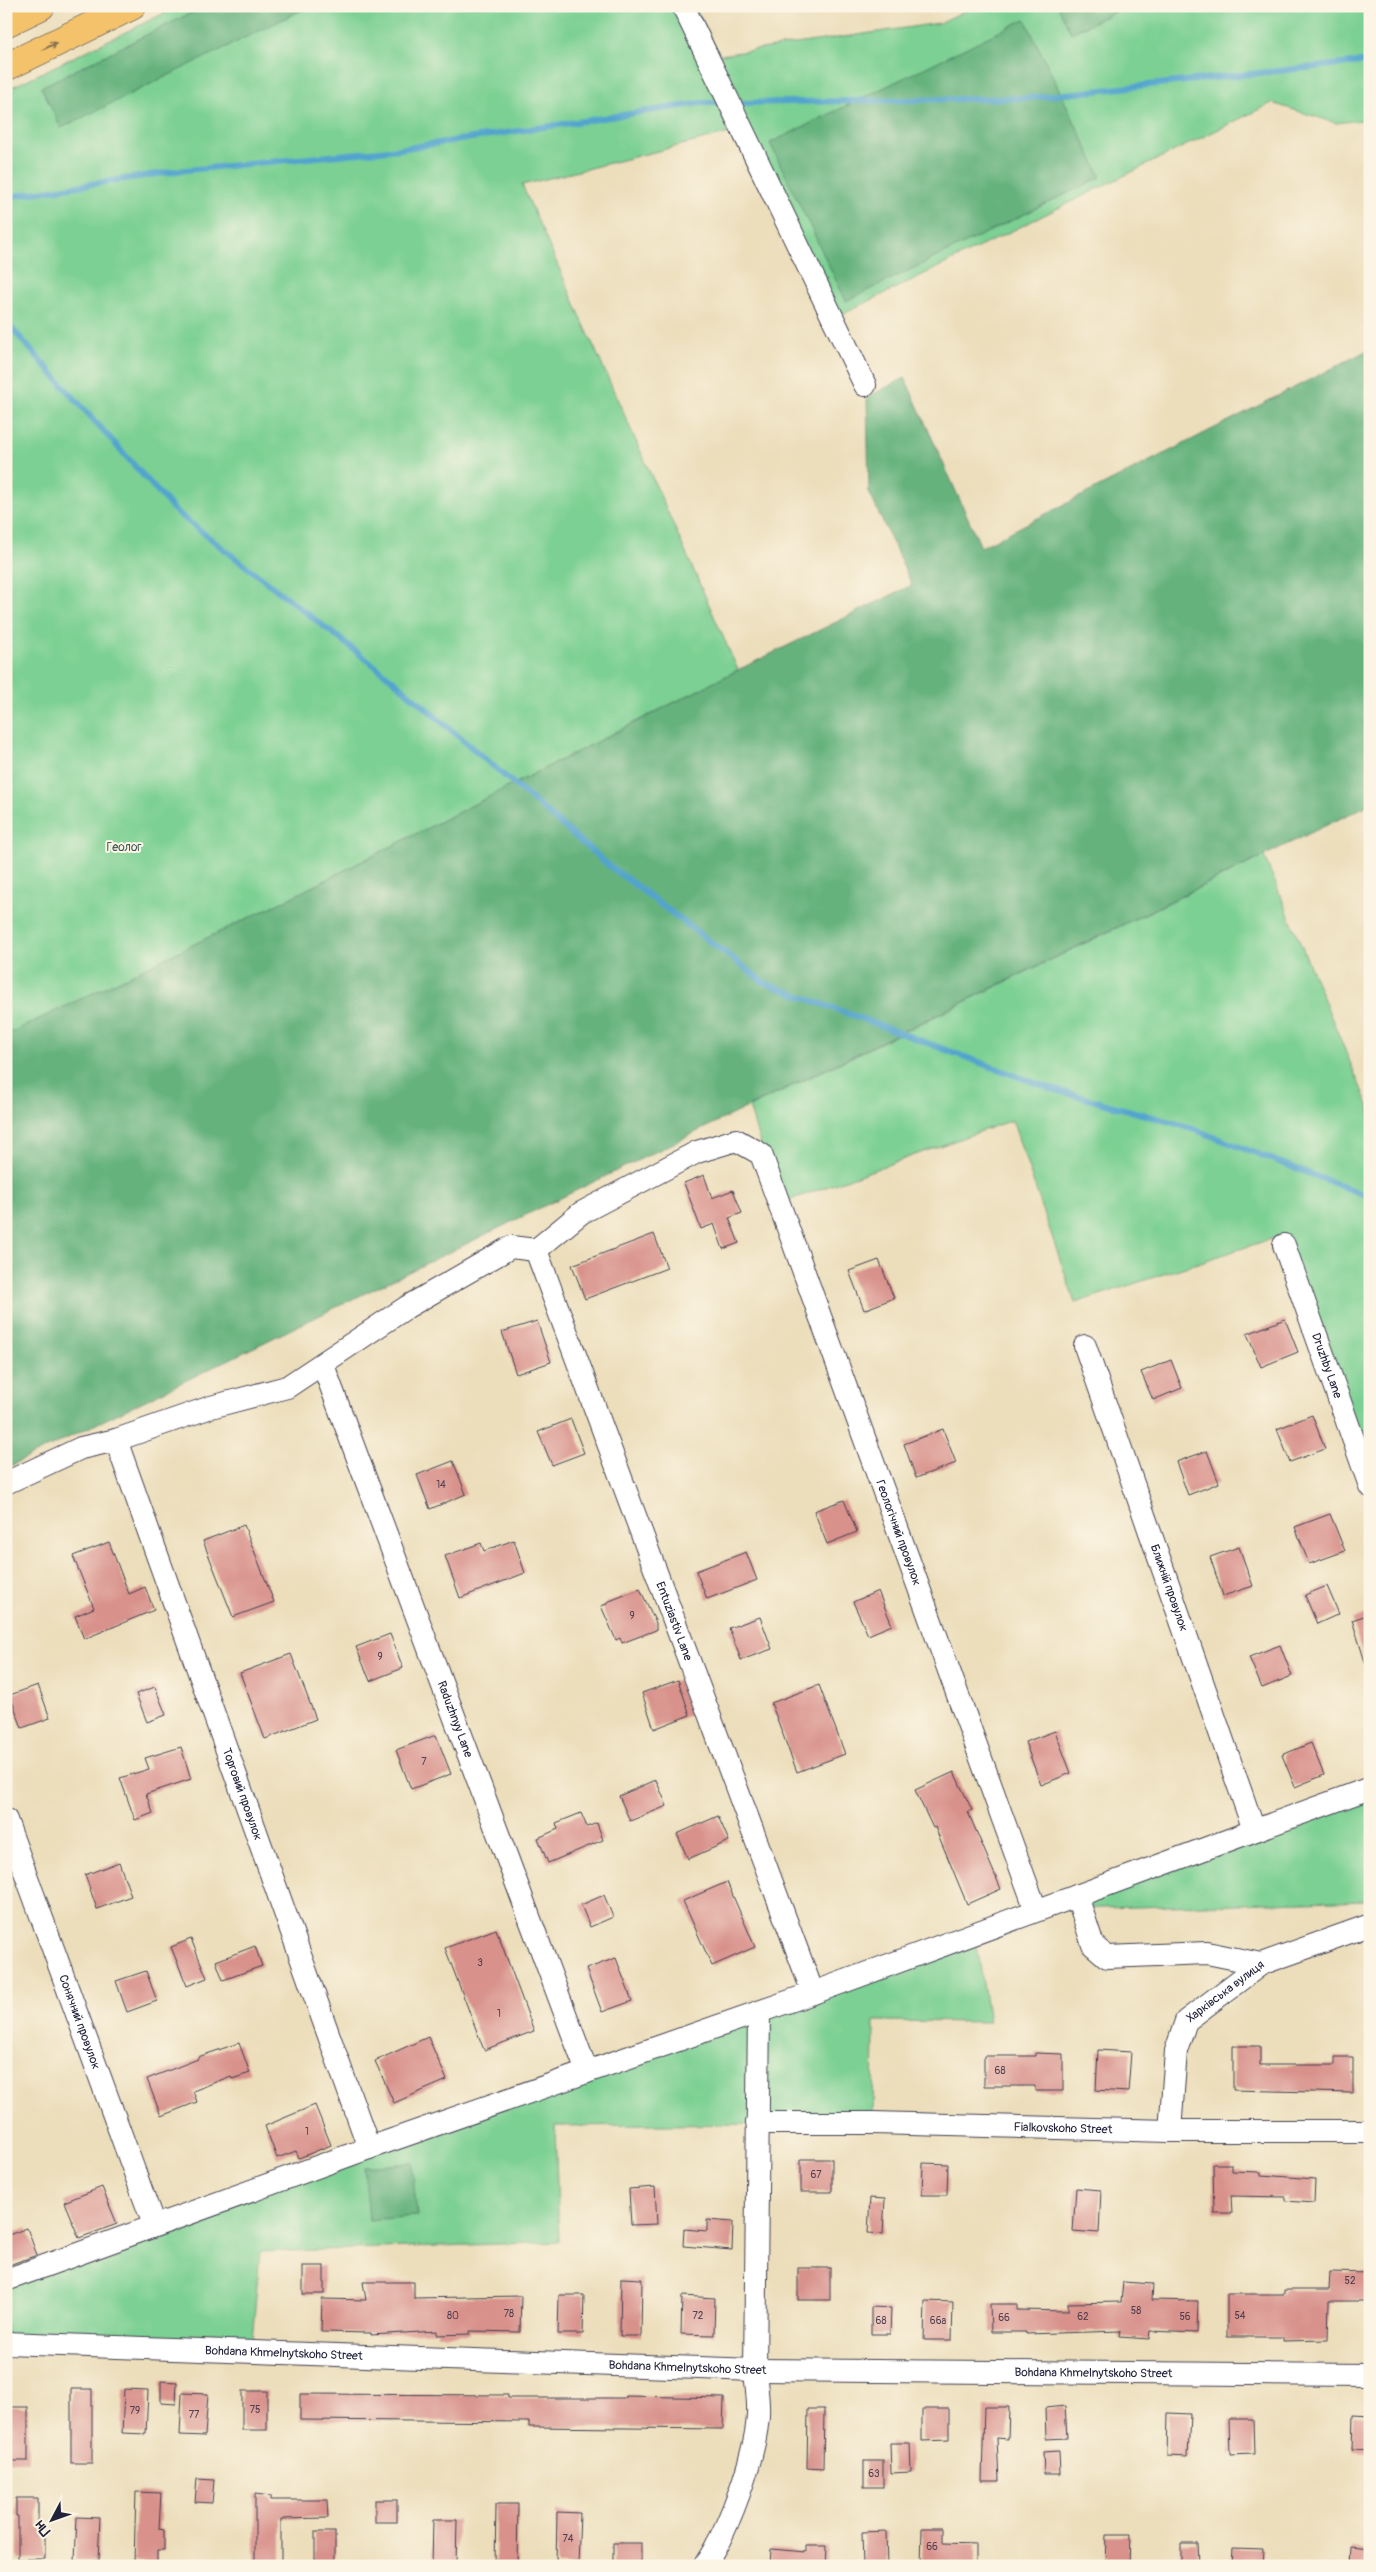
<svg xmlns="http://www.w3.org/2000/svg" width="1376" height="2572" viewBox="0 0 1376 2572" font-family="Pangolin,sans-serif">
	<rect width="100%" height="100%" fill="#fcf5e5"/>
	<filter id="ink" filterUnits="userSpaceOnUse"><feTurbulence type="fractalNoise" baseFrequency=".02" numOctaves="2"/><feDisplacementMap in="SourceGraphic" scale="10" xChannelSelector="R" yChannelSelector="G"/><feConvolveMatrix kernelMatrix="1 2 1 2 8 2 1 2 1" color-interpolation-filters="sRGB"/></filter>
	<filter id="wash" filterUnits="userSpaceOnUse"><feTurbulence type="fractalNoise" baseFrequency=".0096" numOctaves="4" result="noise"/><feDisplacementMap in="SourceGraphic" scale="20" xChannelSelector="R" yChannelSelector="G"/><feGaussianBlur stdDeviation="1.12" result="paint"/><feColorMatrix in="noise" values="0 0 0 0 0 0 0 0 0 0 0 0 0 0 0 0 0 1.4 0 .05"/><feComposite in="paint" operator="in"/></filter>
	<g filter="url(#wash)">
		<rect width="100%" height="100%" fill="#ecdebb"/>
		<g fill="#7cd093" stroke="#4f7967">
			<path d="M179,6H694L720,55L939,23L976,6H1370V119L1336,123L1272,103L833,319L742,130L522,185L738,670L292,897L6,1035V90Z"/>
			<path d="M1264,856L1370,1110V1449L1358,1453L1283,1235L1075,1303L1012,1120L779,1204L749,1107Z"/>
			<path d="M1370,1788V1900L1036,1910Z"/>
			<path d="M975,1932L989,2022L874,2021L873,2123L555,2126L559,2242L260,2252L251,2351L6,2343V2280Z"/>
		</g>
		<g fill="#65b27d" stroke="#446a5c">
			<path d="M205,6H310L61,128L41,87Z"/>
			<path d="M1058,6H1128L1071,33Z"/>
			<path d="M1025,19L1101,177L846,301L770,143Z"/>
			<path d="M1370,349V804L6,1468V1035L292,897L738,670L912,585L869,492L867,397L905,378L981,547Z"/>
			<path d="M412,2163L417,2216L369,2220L364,2167Z"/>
		</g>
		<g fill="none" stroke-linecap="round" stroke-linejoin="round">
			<g stroke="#52a4cd" stroke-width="6">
				<path d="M736,103L1029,98L1370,61"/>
				<path d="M6,197L177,171L400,149L701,103H726"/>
				<path d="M6,322L176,512L393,680L607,864L765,983L1049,1088L1188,1127L1370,1197"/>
			</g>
		</g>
		<g id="blocks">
			<g fill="#d8918b">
				<path d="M704,1175L712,1198L733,1190L742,1213L729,1218L739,1243L723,1249L714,1224L701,1229L684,1183Z"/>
				<path d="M654,1234L667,1268L585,1299L572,1265Z"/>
				<path d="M879,1260L894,1298L864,1310L849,1271Z"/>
				<path d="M1285,1319L1298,1352L1261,1367L1247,1334Z"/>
				<path d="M537,1321L551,1362L516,1374L502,1332Z"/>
				<path d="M1171,1360L1182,1388L1153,1400L1141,1372Z"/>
				<path d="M1312,1415L1325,1449L1290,1462L1277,1429Z"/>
				<path d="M571,1419L584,1453L552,1465L538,1432Z"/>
				<path d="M943,1429L956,1463L916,1478L904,1444Z"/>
				<path d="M1207,1451L1219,1483L1188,1495L1176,1462Z"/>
				<path d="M453,1461L466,1494L430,1509L417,1475Z"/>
				<path d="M844,1500L857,1532L827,1544L814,1511Z"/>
				<path d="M1330,1514L1345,1551L1309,1564L1295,1527Z"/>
				<path d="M244,1525L274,1602L233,1617L203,1541Z"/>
				<path d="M514,1540L525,1573L460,1598L445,1556L481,1543L484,1551Z"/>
				<path d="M109,1542L129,1594L145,1587L154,1610L84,1639L75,1616L94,1608L73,1556Z"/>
				<path d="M1239,1547L1253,1586L1223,1596L1210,1557Z"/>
				<path d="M746,1552L757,1580L707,1599L696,1571Z"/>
				<path d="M1327,1586L1339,1614L1317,1624L1305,1595Z"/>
				<path d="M640,1589L656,1623V1630L622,1643L620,1638L616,1640L601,1606L607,1604V1602Z"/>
				<path d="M878,1591L892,1625L868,1635L853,1602Z"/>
				<path d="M1370,1614V1665H1366L1352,1620Z"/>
				<path d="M760,1617L772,1649L741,1660L729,1628Z"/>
				<path d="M390,1634L403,1668L370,1681L356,1647Z"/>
				<path d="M1280,1645L1292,1676L1262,1688L1249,1657Z"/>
				<path d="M291,1654L316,1719L265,1739L240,1673Z"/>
				<path d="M678,1680L690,1715L654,1729L642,1693Z"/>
				<path d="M38,1685L50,1718L22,1728L10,1695Z"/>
				<path d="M819,1685L845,1754L797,1772L771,1703Z"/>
				<path d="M155,1687L166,1715L147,1722L136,1694Z"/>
				<path d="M1055,1731L1071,1773L1041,1785L1025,1742Z"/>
				<path d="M436,1735L451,1774L411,1789L396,1750Z"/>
				<path d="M1311,1743L1324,1775L1295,1787L1282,1755Z"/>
				<path d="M181,1747L191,1779L146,1794L153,1813L135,1820L120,1778L149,1769L145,1758Z"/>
				<path d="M954,1772L972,1810L968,1812L1001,1889L967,1904L935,1827L933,1828L915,1790Z"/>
				<path d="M656,1780L667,1806L630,1821L619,1796Z"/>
				<path d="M581,1813L587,1827L597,1823L603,1840L548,1863L538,1838L558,1829L556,1823Z"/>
				<path d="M718,1816L729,1841L688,1859L677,1834Z"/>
				<path d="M119,1862L131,1896L97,1909L85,1875Z"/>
				<path d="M727,1882L755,1947L712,1966L683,1901Z"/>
				<path d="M604,1895L613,1917L590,1927L581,1905Z"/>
				<path d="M496,1929L534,2031L484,2050L445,1948Z"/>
				<path d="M191,1939L207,1978L187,1986L171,1947Z"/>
				<path d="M255,1946L262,1966L223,1980L216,1961Z"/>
				<path d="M616,1958L632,2001L602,2012L586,1969Z"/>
				<path d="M146,1971L157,2001L127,2012L116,1981Z"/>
				<path d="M428,2037L447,2080L394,2103L375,2061Z"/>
				<path d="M239,2043L250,2073L232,2079L231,2076L193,2091L197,2102L161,2116L147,2079L198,2059V2057Z"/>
				<path d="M1233,2046H1260V2065H1335V2057H1353V2093L1233,2090Z"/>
				<path d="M1098,2050L1131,2052L1128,2092L1096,2090Z"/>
				<path d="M1035,2053L1063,2054V2091H1035V2086H984V2056H1035Z"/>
				<path d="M315,2105L331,2145L299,2158L296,2151L277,2158L265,2126Z"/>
				<rect x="801" y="2159" width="31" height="33"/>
				<path d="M923,2163L948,2164L947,2195H922Z"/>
				<path d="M1213,2164H1231V2171L1261,2172V2175L1315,2179L1314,2203L1286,2201V2197L1231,2196L1232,2213H1214Z"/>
				<path d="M102,2187L117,2224L79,2238L64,2202Z"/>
				<path d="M655,2187L657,2224L631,2225L629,2189Z"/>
				<path d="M1076,2188L1101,2190L1099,2233L1073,2231Z"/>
				<path d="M870,2198L885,2199L883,2234L868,2233Z"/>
				<path d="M707,2220L733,2222L732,2250L683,2246L684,2229L707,2231Z"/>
				<path d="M27,2228L37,2255L6,2266V2236Z"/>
				<rect x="303" y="2266" width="21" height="28"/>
				<rect x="798" y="2268" width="32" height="32"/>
				<path d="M1330,2272L1370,2273V2301H1329L1328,2340L1283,2341V2337H1227V2294H1284V2290H1329Z"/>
				<path d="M621,2278L642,2279L641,2336H620Z"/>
				<path d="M363,2282H414V2298L521,2296L520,2332L470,2331V2334L437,2335V2331L371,2335V2333L321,2332L322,2299L366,2300Z"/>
				<path d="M1123,2282L1153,2284L1152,2300L1198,2301L1197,2333L1150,2331L1149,2339L1119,2337L1120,2331L1026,2334V2332H991L990,2304H1017V2310L1068,2311V2303L1121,2302Z"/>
				<path d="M559,2295H584L583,2334H558Z"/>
				<path d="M682,2296L715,2298L714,2335L681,2334Z"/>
				<path d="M925,2301L953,2302L952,2340H924Z"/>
				<path d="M871,2307L891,2308L890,2334H871Z"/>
				<path d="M161,2381L177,2382L176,2404L161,2403Z"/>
				<rect x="71" y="2389" width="21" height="74"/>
				<path d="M124,2389L148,2390L146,2434L122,2433Z"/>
				<rect x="242" y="2391" width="25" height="39"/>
				<path d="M182,2393L208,2394L205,2436L180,2435Z"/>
				<path d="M300,2394L508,2395V2398H626V2396L724,2398L723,2429L529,2427V2422L300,2420Z"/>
				<path d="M1065,2406L1067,2438L1046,2439L1045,2408Z"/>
				<rect x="6" y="2407" width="22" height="54"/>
				<path d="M984,2407H1009L1008,2439L997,2438L999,2481H982Z"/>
				<path d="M808,2409H824L823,2469L807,2468Z"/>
				<path d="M922,2409H949V2440L922,2441Z"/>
				<path d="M1168,2413L1190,2414L1188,2457L1167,2456Z"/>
				<path d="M1353,2415L1370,2416V2451L1352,2450Z"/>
				<path d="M1229,2419H1253L1254,2454L1230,2455Z"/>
				<path d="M890,2443H910L911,2472L891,2473Z"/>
				<path d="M1059,2451L1060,2474H1044L1043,2452Z"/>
				<rect x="864" y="2461" width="19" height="26"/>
				<path d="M197,2479L214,2480L212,2503L195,2502Z"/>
				<path d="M136,2492L161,2493L159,2529L164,2530V2550H157V2563L134,2562Z"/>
				<path d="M255,2494L271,2496V2500H327L328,2518L281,2519V2565H255Z"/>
				<path d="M16,2498H38V2528H45V2559H18V2516H16Z"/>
				<rect x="375" y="2500" width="22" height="22"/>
				<path d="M496,2504H518L517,2566H495Z"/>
				<path d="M557,2512L580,2513L578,2566H556Z"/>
				<path d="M77,2517L100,2518L98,2561L75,2560Z"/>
				<path d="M433,2520H457L456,2566H432Z"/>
				<path d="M922,2528H943V2543L976,2544V2566H921Z"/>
				<path d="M886,2531L887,2566H863L862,2532Z"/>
				<rect x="315" y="2532" width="20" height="34"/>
				<path d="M1106,2535H1130L1129,2566H1105Z"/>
				<rect x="613" y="2543" width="28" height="23"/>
				<path d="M1181,2543H1198L1199,2565L1181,2566Z"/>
				<path d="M806,2546H827L826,2566H770L771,2549L806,2552Z"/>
				<path d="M1351,2547L1370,2549V2566H1350Z"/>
				<path d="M1233,2548L1263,2549L1262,2566H1232Z"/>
			</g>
		</g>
	</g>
	<g filter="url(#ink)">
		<use href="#blocks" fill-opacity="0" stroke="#403e4e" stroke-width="1"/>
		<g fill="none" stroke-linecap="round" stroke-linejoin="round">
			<defs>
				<g id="minor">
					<path d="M683,6L865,385"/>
					<path id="s1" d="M1284,1245L1370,1486"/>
					<path id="s2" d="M536,1250L813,1993"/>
					<path id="s3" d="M1085,1346L1254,1830"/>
					<path id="s4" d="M323,1365L587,2072"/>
					<path id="s5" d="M116,1440L369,2148"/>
					<path id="s6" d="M6,1483L81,1448L116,1440L211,1407L287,1387L407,1307L511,1247L536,1250L581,1213L697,1152L736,1140L761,1154L1036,1910"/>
					<path id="s7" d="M6,1820L154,2225"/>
					<path d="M1077,1896L1093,1945L1107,1957L1207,1953L1261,1964"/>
					<path id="s8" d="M757,2123H873L1170,2131H1370"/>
					<path id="s9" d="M1170,2131L1176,2051L1186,2021L1261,1964L1370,1925"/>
					<path d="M6,2280L369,2148L813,1993L1370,1788"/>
					<path id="s10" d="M6,2343L755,2370L1370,2375"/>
					<path d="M704,2566C728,2532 755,2458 758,2416C759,2401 756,2385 755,2370L759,2012"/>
				</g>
				<g id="major">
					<path d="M6,23L41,6"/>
					<path d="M6,67L132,6"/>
				</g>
			</defs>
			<use href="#minor" stroke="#403e4e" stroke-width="24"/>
			<use href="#major" stroke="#403e4e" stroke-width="29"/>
			<use href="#minor" stroke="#fff" stroke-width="22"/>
			<use href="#major" stroke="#f3c26a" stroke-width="28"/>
		</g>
		<defs><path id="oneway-shaft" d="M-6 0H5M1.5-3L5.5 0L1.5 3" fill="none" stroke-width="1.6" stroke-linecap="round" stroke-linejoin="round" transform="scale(1.25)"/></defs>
		<use stroke="#8a7252" href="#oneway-shaft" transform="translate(50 46) rotate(-26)"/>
	</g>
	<g text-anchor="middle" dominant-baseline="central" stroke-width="4" stroke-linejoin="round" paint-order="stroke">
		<g font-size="10" fill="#503e4f">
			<text x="441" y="1485">14</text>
			<text x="632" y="1616">9</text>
			<text x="380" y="1657">9</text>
			<text x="424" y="1762">7</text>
			<text x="480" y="1963">3</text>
			<text x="499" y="2014">1</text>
			<text x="1000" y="2071">68</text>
			<text x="307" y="2132">1</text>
			<text x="816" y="2175">67</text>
			<text x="1350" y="2281">52</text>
			<text x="1136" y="2311">58</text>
			<text x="509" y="2314">78</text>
			<text x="453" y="2316">80</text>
			<text x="698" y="2316">72</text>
			<text x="1240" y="2316">54</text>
			<text x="1083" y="2317">62</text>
			<text x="1185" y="2317">56</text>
			<text x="1004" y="2318">66</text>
			<text x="881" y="2321">68</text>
			<text x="938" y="2321">66а</text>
			<text x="255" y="2410">75</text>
			<text x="135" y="2411">79</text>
			<text x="194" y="2415">77</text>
			<text x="874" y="2474">63</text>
			<text x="568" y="2539">74</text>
			<text x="932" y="2547">66</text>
		</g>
		<g font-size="12" fill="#3d5655" stroke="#fcf5e5">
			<text x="124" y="847">Геолог</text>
		</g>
		<g font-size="12" fill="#22223b" stroke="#fcf5e5">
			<text stroke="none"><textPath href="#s1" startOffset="128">Druzhby Lane</textPath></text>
			<text stroke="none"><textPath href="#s6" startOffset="1249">Геологічний провулок</textPath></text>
			<text stroke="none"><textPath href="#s3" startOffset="256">Ближній провулок</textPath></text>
			<text stroke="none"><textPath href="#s2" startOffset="396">Entuziastiv Lane</textPath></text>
			<text stroke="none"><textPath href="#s4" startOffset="378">Raduzhnyy Lane</textPath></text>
			<text stroke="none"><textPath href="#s5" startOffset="376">Торговий провулок</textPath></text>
			<text stroke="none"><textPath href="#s9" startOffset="161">Харківська вулиця</textPath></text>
			<text stroke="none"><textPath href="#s7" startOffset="215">Сонячний провулок</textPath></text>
			<text stroke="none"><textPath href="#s8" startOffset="306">Fialkovskoho Street</textPath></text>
			<text stroke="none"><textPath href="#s10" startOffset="278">Bohdana Khmelnytskoho Street</textPath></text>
			<text stroke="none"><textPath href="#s10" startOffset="682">Bohdana Khmelnytskoho Street</textPath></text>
			<text stroke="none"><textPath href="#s10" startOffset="1088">Bohdana Khmelnytskoho Street</textPath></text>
		</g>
	</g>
	<rect width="1376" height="2572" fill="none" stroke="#fcf5e5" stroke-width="25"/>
	<g transform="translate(52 2520) rotate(229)" stroke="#fcf5e5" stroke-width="4" paint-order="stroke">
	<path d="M0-4L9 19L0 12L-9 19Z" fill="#22223b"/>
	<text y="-8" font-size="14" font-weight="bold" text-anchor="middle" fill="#22223b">Пн</text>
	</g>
</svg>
